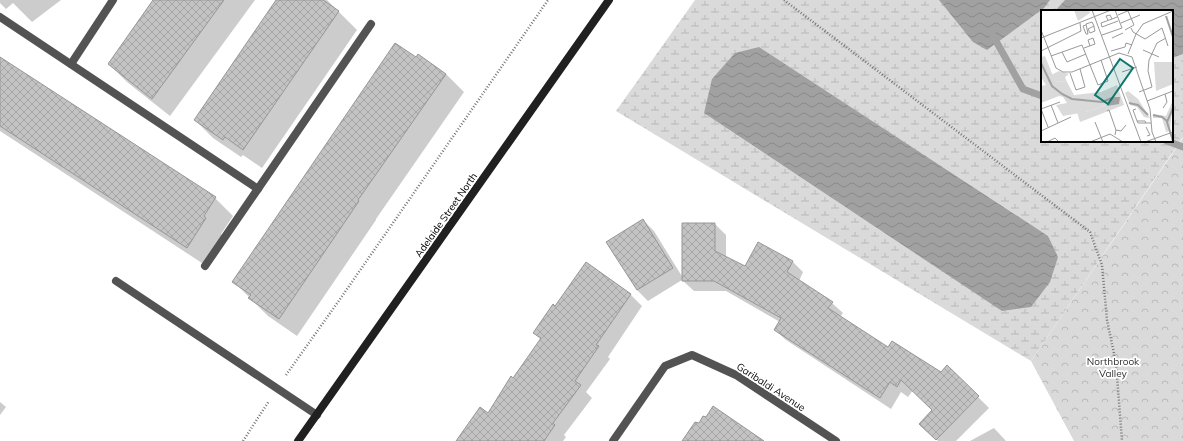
<svg xmlns="http://www.w3.org/2000/svg" width="1183" height="441" viewBox="0 0 1183 441" font-family="Mulish,sans-serif">
	<defs>
		<pattern id="forest-crowns" width="20" height="18" patternUnits="userSpaceOnUse"><rect width="20" height="18" fill="#dadada"/><path d="M2 6a3 3 0 1 1 6 0M12 15a3 3 0 1 1 6 0" fill="none" stroke="#b9b9b9"/></pattern>
		<pattern id="wetland-marsh" width="20" height="14" patternUnits="userSpaceOnUse"><rect width="20" height="14" fill="#dadada"/><path d="M1 5h8M5 5V1M11 12h8M15 12V8" fill="none" stroke="#b9b9b9"/></pattern>
		<pattern id="water-waves" width="16" height="10" patternUnits="userSpaceOnUse"><rect width="16" height="10" fill="#a1a1a1"/><path d="M0 5q4-4 8 0t8 0" fill="none" stroke="#898989"/></pattern>
		<pattern id="building-cross-hatch" width="8" height="8" patternUnits="userSpaceOnUse"><rect width="8" height="8" fill="#c3c3c3"/><path d="M0 0l8 8M0 8l8-8" fill="none" stroke="#a6a6a6"/></pattern>
	</defs>
	<rect width="100%" height="100%" fill="#fff"/>
	<path fill="url(#forest-crowns)" d="M1183,138V441H1074L1031,361Z"/>
	<path fill="url(#wetland-marsh)" fill-rule="evenodd" d="M695,0H1183V137L1031,361L616,111ZM1042,11H1172V141H1042Z"/>
	<g fill="url(#water-waves)">
		<path d="M939,0H1050L1044,8L987,50L973,42Z"/>
		<path d="M1065,0H1183V54L1172,58V11H1055Z"/>
		<path d="M759,47L1048,236L1058,257L1050,282L1031,307L1002,311L704,113L712,79L735,53Z"/>
	</g>
	<g fill="#0003">
		<path d="M0,0H61L32,22L13,3L6,9L0,3Z"/>
		<path d="M154,0H255L170,116L127,82L109,64Z"/>
		<path d="M277,0H327L357,30L262,168L243,155L241,157L213,138L195,120Z"/>
		<path d="M0,58L215,198L233,216L221,234L224,236L205,265L0,131Z"/>
		<path d="M416,59L446,74L464,92L376,219V220L297,336L268,316L234,282Z"/>
		<path d="M643,220L654,231L683,278L715,224L726,235V258L745,268L793,262L803,272L799,281L832,303L843,313L840,317L888,348L941,373L947,366L989,408L956,441H938L921,424L934,411L913,390L908,397L901,392L891,409L786,340L775,330L780,322L726,291H694L682,280L648,301L637,290L608,242Z"/>
		<path d="M586,264L631,295L642,306L608,357L610,359L586,392L592,398L564,435L566,437L563,441H459L488,415L541,340L534,333L555,307Z"/>
		<path d="M0,402L6,407L0,415Z"/>
		<path d="M994,428L1006,441H970Z"/>
	</g>
	<g fill="none" stroke-linecap="round" stroke-linejoin="round">
		<g stroke="#a1a1a1" stroke-width="7">
			<path d="M992,34L1023,89L1042,96"/>
			<path d="M1167,141L1183,147"/>
		</g>
	</g>
	<g fill="url(#building-cross-hatch)" stroke="#979797">
		<path d="M153,0H224L152,99L108,64Z"/>
		<path d="M276,0H323L339,11L243,150L225,137L223,140L194,120Z"/>
		<path d="M395,43L416,57L418,54L446,74L358,200L359,201L279,319L248,298L251,295L232,282Z"/>
		<path d="M0,57L216,197L204,216L206,218L187,248L0,126Z"/>
		<path d="M643,219L673,268L637,290L606,242Z"/>
		<path d="M682,223H715V251L745,266L758,242L793,261L787,272L833,302L828,308L888,347L892,341L941,372L947,365L979,396L936,440L919,424L932,410L901,380L897,387L890,382L880,398L774,330L781,318L714,281H682Z"/>
		<path d="M586,262L631,294L596,345L599,346L575,381L581,385L553,423L555,425L544,441H456L480,407L488,413L511,376L513,378L541,338L533,333L553,304L555,306Z"/>
		<path d="M713,406L764,441H682L695,422L699,423L703,416L706,417Z"/>
	</g>
	<g fill="none" stroke-linecap="round" stroke-linejoin="round">
		<g stroke="#757575" stroke-width="2.5" stroke-dasharray="1 2" stroke-linecap="butt">
			<path d="M784,0L1090,232L1102,265L1107,320L1116,363L1122,441"/>
			<path d="M286,375L338,302L548,0"/>
			<path d="M243,441L269,401"/>
		</g>
		<g stroke="#535353" stroke-width="8">
			<path d="M0,17L258,189"/>
			<path d="M71,64L113,0"/>
			<path d="M205,266L371,24"/>
			<path d="M116,281L317,415"/>
		</g>
		<path stroke="#535353" stroke-width="8" d="M613,441L665,366L692,355L736,375L836,441"/>
		<path stroke="#202020" stroke-width="8" d="M298,441L609,0"/>
	</g>
	<g text-anchor="middle" dominant-baseline="central" stroke-width="3.5" stroke-linejoin="round" paint-order="stroke">
		<g font-size="10" fill="#000" stroke="#fff">
			<text transform="translate(446 215) rotate(-55)">Adelaide Street North</text>
			<text transform="translate(771 387) rotate(33)">Garibaldi Avenue</text>
		</g>
		<g font-size="10" fill="#313131" stroke="#fff">
			<text x="1113" y="361">Northbrook<tspan x="1113" dy="12">Valley</tspan></text>
		</g>
	</g>
	<g transform="translate(1041 10)">
		<rect width="132" height="132" fill="#fff"/>
		<path d="M18,61L28,64L24,67L26,72L14,71L10,65Z" fill="#dadada"/>
		<path d="M33,0H48L49,3L37,11ZM4,46L14,71L26,72L33,85L60,82L65,95L45,102L22,106L15,95L26,93L22,87L18,86L0,93V76L5,75L0,67V47ZM113,52H132V74L115,81ZM87,81L97,89L109,108L103,107L96,97L89,95L84,83ZM132,90L129,121L125,122L121,108H112V104L125,106Z" fill="#dadada"/>
		<path d="M76,75L83,95L39,112L36,102H45L65,95L60,82Z" fill="#dadada"/>
		<path d="M70,87H79L78,94L66,96Z" fill="#a1a1a1"/>
		<path fill="none" stroke="#a1a1a1" stroke-width="2" d="M125,6L132,27M0,53L11,76L21,84L31,89L61,92L71,88M88,93L97,95L107,105M132,98L126,112L132,131M112,105L121,107L126,111"/>
		<path fill="none" stroke="#999" stroke-width="1" d="M51,0L100,132M77,5L89,0M71,9L60,13L61,17L77,11M67,10L65,6L69,5L71,9L76,7M80,13L99,5M45,14L51,12L53,16V17L54,21L49,23L47,19L53,16M45,14L47,24H45L42,16L45,15M90,18L92,22L104,29L121,18L127,36M0,20L15,58L22,62H31L78,43L91,47L109,99L111,122L115,132M84,20L93,15L87,1M61,25L81,18L74,0M0,28L70,0M71,28L82,23M43,38L54,34L52,28L47,30L49,36M102,40L118,47M0,41L40,21L39,13M70,41L84,37L85,33L91,35M21,42L26,52L45,44M87,44L95,24L102,14L132,1M10,46L41,35L57,75L67,71L60,50M81,62L96,57M29,63L35,80L44,77L39,59M98,82L111,77L107,61L108,50L116,33L125,28M106,91L132,81M10,95L17,113M122,98L126,92L124,84M0,99L19,92M0,99L7,117M95,99L92,100L96,111H104L105,113M66,101L68,100L75,120L74,125M96,111L97,113H110M54,112L62,132M105,117L109,125L106,126M75,120L80,121L85,115M0,121L30,107M6,132L14,128L18,132M49,132L69,124L82,132M104,132L132,122"/>
		<path fill="#0f766e" fill-opacity="0.15" stroke="#0f766e" stroke-width="2" d="M79,49L92,58L67,94L54,85Z"/>
		<rect width="132" height="132" fill="none" stroke="#000" stroke-width="2"/>
	</g>
</svg>
